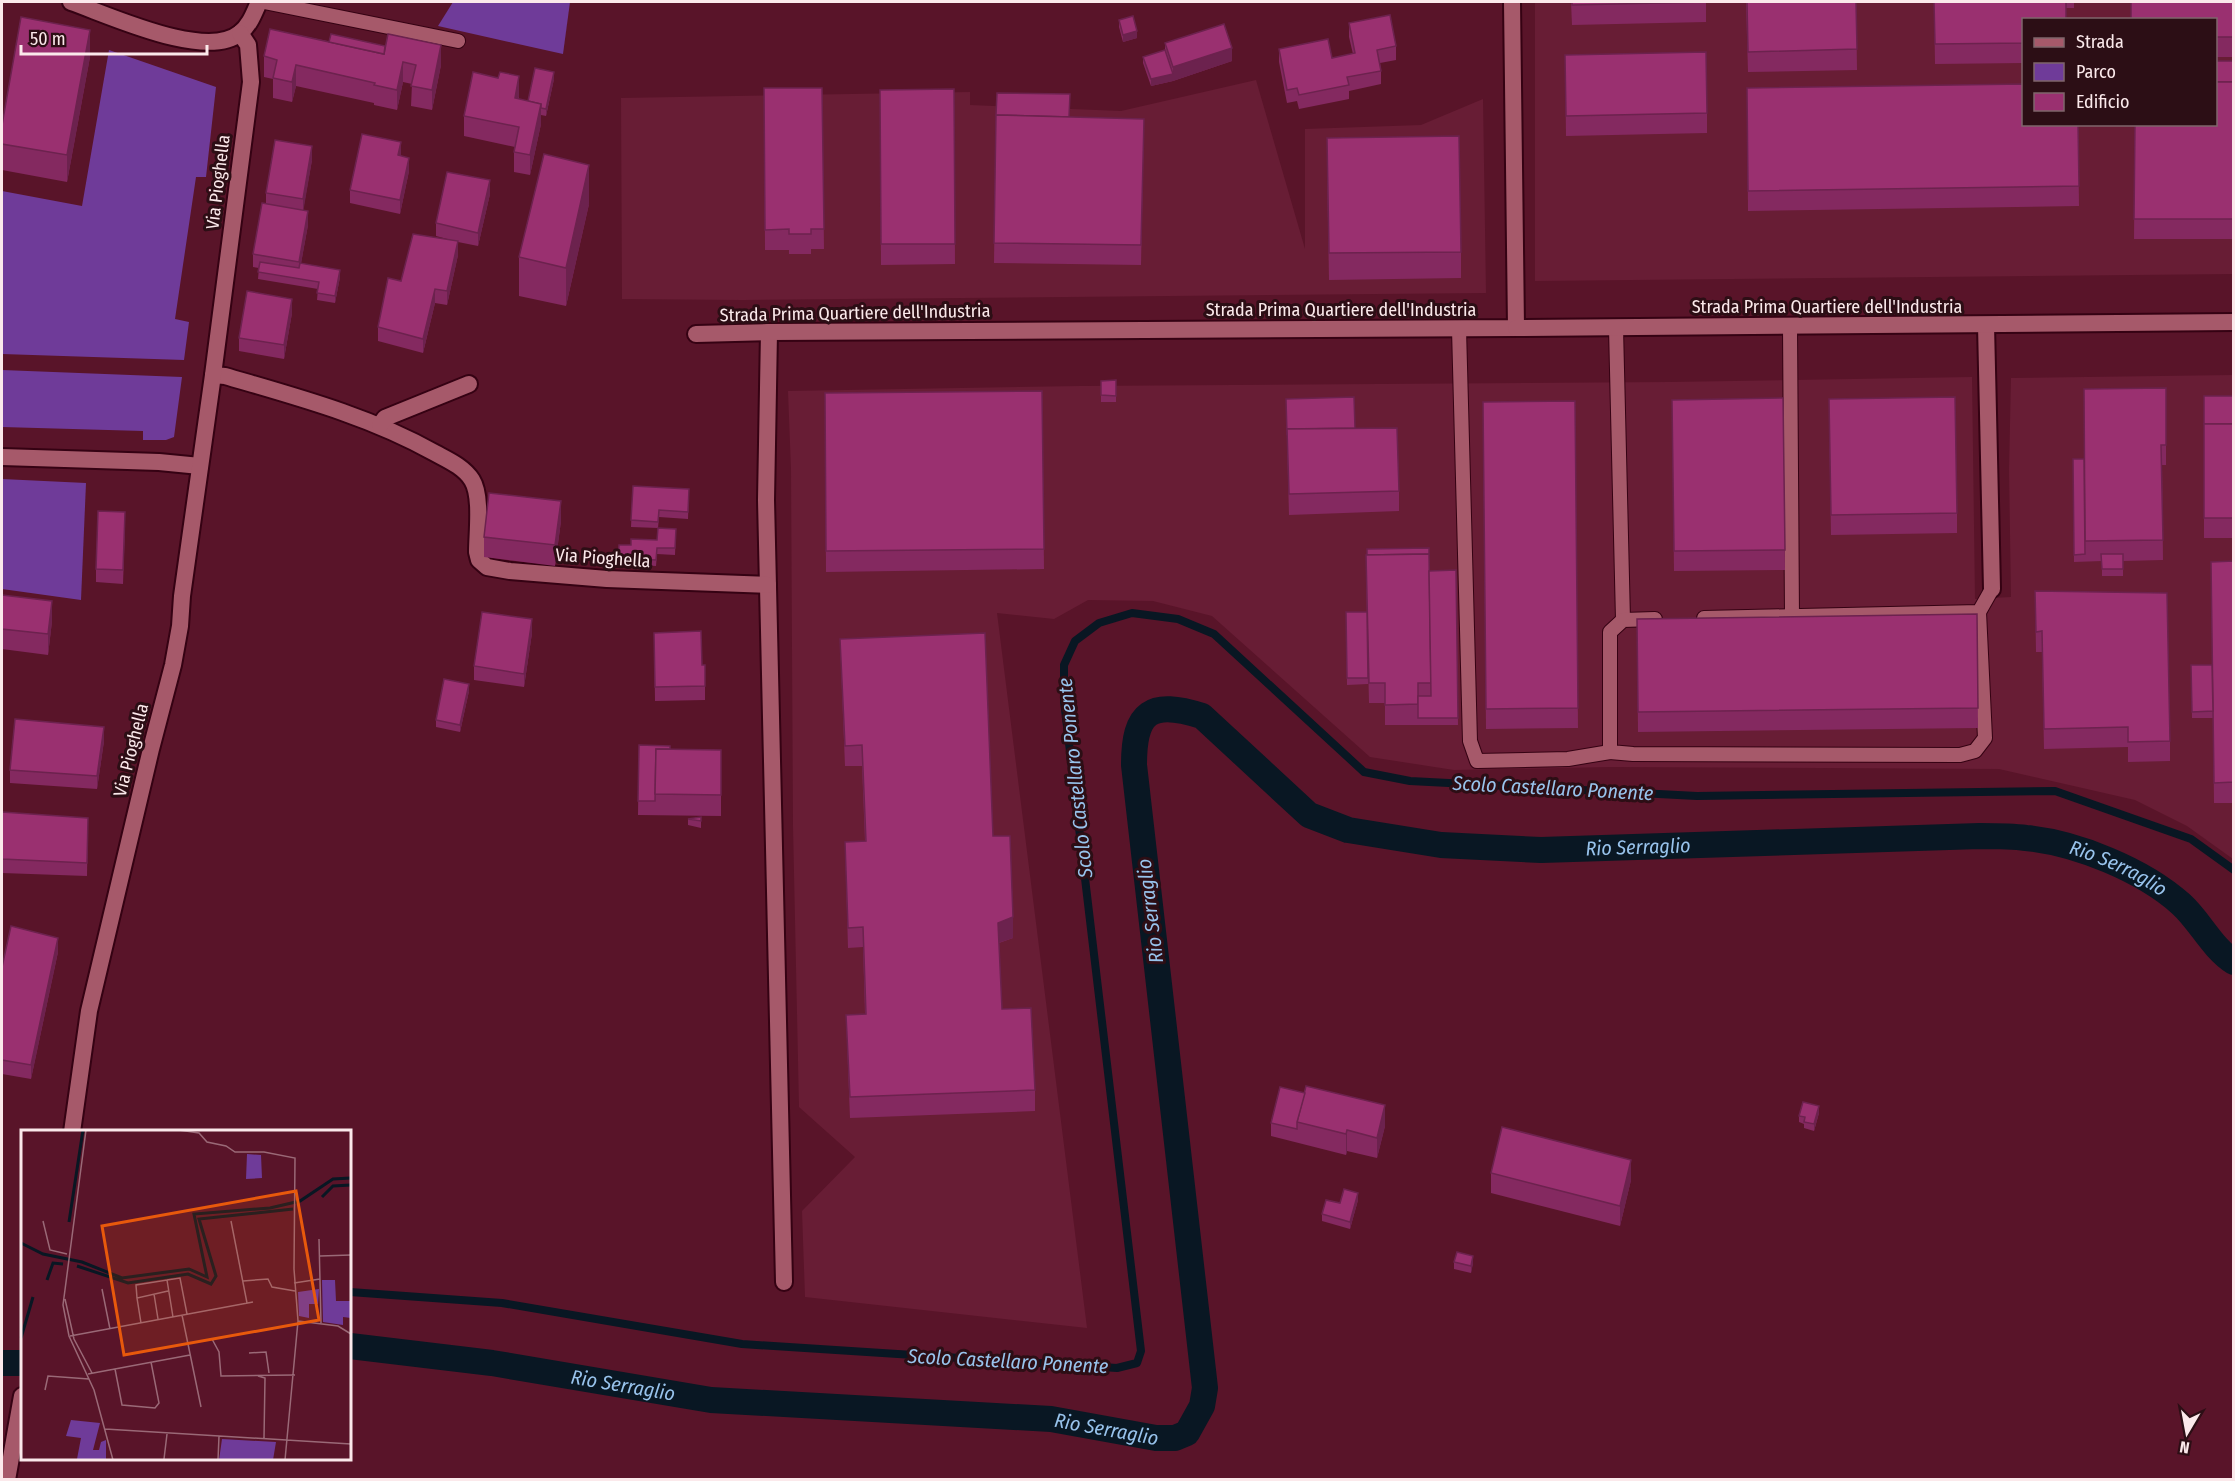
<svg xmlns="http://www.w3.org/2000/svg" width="2235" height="1481" viewBox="0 0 2235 1481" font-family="'Fira Sans Condensed',sans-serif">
	<rect width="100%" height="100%" fill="#591429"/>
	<g fill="#681d35" fill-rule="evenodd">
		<path d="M1535,2H2233V274L1535,281ZM2024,20H2216V124H2024Z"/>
		<path d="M1256,80L1305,249V129L1421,125L1483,99L1486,293L743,300L622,299L621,98L970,92V105L1121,111Z"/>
		<path d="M2233,375V859L2187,826L2135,800L1999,769L1610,767L1454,770L1370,757L1212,616L1153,601L1088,600L1054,619L997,613L1087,1328L805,1297L802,1211L855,1157L799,1107L793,826L791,469L788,391L1081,386L1670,382L1972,377L1975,599L2011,597L2009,470L2011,378Z"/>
	</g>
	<g fill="#6f3b99">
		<path d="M453,2H570L563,54L438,26Z"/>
		<path d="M109,50L216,87L206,177H196L175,319L189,322L184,360L2,354V191L82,206Z"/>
		<path d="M2,370L182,377L174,437L166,440H143V431L2,427Z"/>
		<path d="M2,479L86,483L81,600L2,589Z"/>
	</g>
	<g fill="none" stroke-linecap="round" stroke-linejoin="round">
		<path stroke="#091723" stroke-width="8" d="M350,1292L502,1303L742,1344L1117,1368L1137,1363L1141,1351L1064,701V665L1075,641L1099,623L1132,613L1178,619L1214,634L1364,772L1410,781L1697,796L2055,791L2191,839L2234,870"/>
		<g stroke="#091723" stroke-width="26">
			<path id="s1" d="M350,1346L492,1363L711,1400L1051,1419L1156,1438H1175L1187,1433L1202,1406L1205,1388L1134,765C1134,711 1151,700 1202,716L1309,815L1348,830L1441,845L1541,850L1980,836C1995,836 2011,836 2026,838C2077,843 2143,870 2181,904C2200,921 2212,948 2234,962"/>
			<path d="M2,1363H22"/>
		</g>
		<defs>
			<g id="service">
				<path d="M264,2L458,41"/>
				<path d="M1790,327L1792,616"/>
				<path d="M1616,328L1623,620"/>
				<path d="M1459,329L1470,741L1477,761L1568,759L1610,752"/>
				<path d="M1704,618L1979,612L1992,589"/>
				<path d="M1655,619L1623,620L1610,632V752L1633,754L1960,755L1975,751L1985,738L1979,612"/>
			</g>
			<g id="minor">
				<path d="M71,2C109,15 206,61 240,33C250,25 254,13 259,2"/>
				<path d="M1986,325L1992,589"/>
				<path d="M769,332L766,500L784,1282"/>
				<path d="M696,334L769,332L1516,328L1512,2"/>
				<path d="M213,375L225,376C297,397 369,416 435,453C448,460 464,467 472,480C482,496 477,533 477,552L479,560L487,567L510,571L607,579L768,585"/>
				<path d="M380,425L385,418L469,384"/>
				<path d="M2,457L159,462L200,466"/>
				<path d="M72,1132L89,1011L151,749L173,665L180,626L182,596L213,375L251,82L248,45L240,33"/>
				<path d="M7,1480L22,1396"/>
			</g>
			<path id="tertiary" d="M1516,328L2234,322"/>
		</defs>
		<use href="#service" stroke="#350213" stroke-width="16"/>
		<use href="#minor" stroke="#350213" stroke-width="20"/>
		<use href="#tertiary" stroke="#350213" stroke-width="20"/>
		<use href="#service" stroke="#a6596a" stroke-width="14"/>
		<use href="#minor" stroke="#a6596a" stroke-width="16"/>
		<use href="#tertiary" stroke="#a6596a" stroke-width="16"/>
	</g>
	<g fill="#842960">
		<path d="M1571,2H1706V22L1572,25Z"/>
		<path d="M1746,2H1856L1857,70L1748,72Z"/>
		<path d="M1934,2H2074V8H2066L2024,20V63L1935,64Z"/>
		<path d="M2234,2V57H2216V20Z"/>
		<path d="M1119,20L1137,38L1123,42L1119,27Z"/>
		<path d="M1349,23L1396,46V60L1380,63L1381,71V84L1349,91V99L1299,109L1297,101L1287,103L1279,62V49L1332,58L1353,54L1349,37Z"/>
		<path d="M270,29L441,65L432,110L411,106L412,84L403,82L397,110L374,105V103L296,86L292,102L273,98V79L264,77V56Z"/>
		<path d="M1165,43L1232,61L1173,81L1151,86L1143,63V57L1165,50Z"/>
		<path d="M1565,55L1707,113V133L1566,136Z"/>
		<path d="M90,57L67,182L2,170V125Z"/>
		<path d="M2234,61V239H2134L2135,124H2216Z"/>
		<path d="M554,79L546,116L541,115V124L530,175L514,172V152L515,147L464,136V116L519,96V99L528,101Z"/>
		<path d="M764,88H822L824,249H811V254H789V250H765Z"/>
		<path d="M1747,88L2078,124L2079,206L1748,211Z"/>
		<path d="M954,89L955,264L881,265L880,90Z"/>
		<path d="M996,115L1144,119L1141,265L994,263Z"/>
		<path d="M401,156L409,171L400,214L350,203V190Z"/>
		<path d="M312,160L303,210L308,225L301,263L340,277L335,303L317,300L318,289L258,279L259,268L253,267V254L266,204V193Z"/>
		<path d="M1327,165L1461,252V278L1329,280Z"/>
		<path d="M490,194L478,246L458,242V255L447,305L435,303L423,353L378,341V327L401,281L451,240L436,236V223Z"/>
		<path d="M589,204L566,306L519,296V257Z"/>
		<path d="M292,313L284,359L239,351V338Z"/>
		<path d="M1116,380V402H1101V381Z"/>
		<path d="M2166,388V465H2162L2163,560L2123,561V576H2102V561L2074,562L2073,459H2084Z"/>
		<path d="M1042,391L1044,569L826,572L825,393Z"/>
		<rect x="2204" y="396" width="30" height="142"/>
		<path d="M1783,398L1785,570L1674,571L1672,400Z"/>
		<path d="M1286,399L1355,428L1399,491V511L1289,515Z"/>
		<path d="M1575,401L1578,728L1486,729L1483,402Z"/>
		<path d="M1829,419L1957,513V533L1831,535Z"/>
		<path d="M633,486L689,489L688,519L659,517L658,528L676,529L675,555L657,554L656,566L618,564V558L631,545L657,540L658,528L631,527Z"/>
		<path d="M561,521L555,566L484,557V537Z"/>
		<path d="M125,526L123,584L96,582V569Z"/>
		<path d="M2234,561V803H2214L2213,718H2192L2191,665H2212Z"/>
		<path d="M1456,570L1458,725H1385V703H1369L1366,575Z"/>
		<path d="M2035,591L2170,741V761L2128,762V747L2044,749L2042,652H2036Z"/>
		<path d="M2,595L52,621L48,655L2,649Z"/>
		<path d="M1346,612H1367L1368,684L1347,685Z"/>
		<path d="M1977,614L1978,728L1638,732L1637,619Z"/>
		<path d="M532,633L524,687L474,680V666Z"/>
		<path d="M654,633L702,665H705V700L655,701Z"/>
		<path d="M840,639L993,836L1013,938L999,943L1002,1009L1035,1090V1111L850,1118L846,1015L865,1014L863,947L848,948L845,842L865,841L862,766H845Z"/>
		<path d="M469,691L460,732L436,727V720Z"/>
		<path d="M104,741L97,789L10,783V770Z"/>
		<path d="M639,745L670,749L721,750V816L638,815Z"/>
		<path d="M2,812L88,818L87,876L2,873Z"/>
		<path d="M701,817V828L688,825V819Z"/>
		<path d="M58,952L31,1079L2,1074V967Z"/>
		<path d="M1280,1087L1385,1126L1377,1158L1347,1151L1346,1155L1271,1136V1123Z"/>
		<path d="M1819,1113L1814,1131L1804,1128V1124L1799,1122V1116Z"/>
		<path d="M1491,1173L1631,1180L1620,1226L1491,1193Z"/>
		<path d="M1358,1200L1350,1229L1322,1221V1214L1340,1203Z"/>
		<path d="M1454,1262L1473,1263L1471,1273L1454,1269Z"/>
	</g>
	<g fill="#6c224e">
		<path d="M90,30V57L67,182V155Z"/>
		<path d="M1137,31V38L1123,42V35Z"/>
		<path d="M441,45V65L432,110V90Z"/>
		<path d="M1232,48V61L1173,81L1151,86V79L1173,74V67Z"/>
		<path d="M403,62V82L397,110V90Z"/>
		<path d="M296,65V86L292,102V82Z"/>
		<path d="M554,72V79L546,116V109Z"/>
		<path d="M519,76V96L515,118V98Z"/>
		<path d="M541,104V124L530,175V155Z"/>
		<path d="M401,142V156L398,155Z"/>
		<path d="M312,146V160L303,213V199Z"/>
		<path d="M409,158V171L400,214V200Z"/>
		<path d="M589,165V204L566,306V268Z"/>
		<path d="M490,180V194L478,246V233Z"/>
		<path d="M308,211V225L299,275V262Z"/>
		<path d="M458,241V255L447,305V291Z"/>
		<path d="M340,270V277L335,303V296Z"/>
		<path d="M435,289V303L423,353V339Z"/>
		<path d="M292,299V313L284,359V345Z"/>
		<path d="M561,501V521L555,566V545Z"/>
		<path d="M52,601V621L48,655V634Z"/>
		<path d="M532,619V633L524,687V674Z"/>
		<path d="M469,684V691L460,732V725Z"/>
		<path d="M104,727V741L97,789V776Z"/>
		<path d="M1013,917V938L998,943V923Z"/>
		<path d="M58,938V952L31,1079V1065Z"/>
		<path d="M1385,1105V1126L1377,1158V1138Z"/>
		<path d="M1819,1106V1113L1814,1131V1124Z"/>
		<path d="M1347,1130V1151L1346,1155V1134Z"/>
		<path d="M1631,1160V1180L1620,1226V1206Z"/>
		<path d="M1358,1193V1200L1350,1229V1222Z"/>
		<path d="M1473,1256V1263L1471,1273V1266Z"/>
	</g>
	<g fill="#9a3070" stroke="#6c224e" stroke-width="1.5">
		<path d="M1572,2H1706L1572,5Z"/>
		<path d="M1747,2H1856L1857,49L1748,52Z"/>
		<path d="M1934,2H2066V20H2024V43L1935,44Z"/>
		<path d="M2131,2H2234V37H2216V20H2131Z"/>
		<path d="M1390,15L1396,46L1377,50L1381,71L1347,77L1349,85L1299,95L1297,88L1287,90L1279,49L1328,39L1332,58L1355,53L1349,23Z"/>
		<path d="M1133,16L1137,31L1123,35L1119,20Z"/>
		<path d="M21,17L90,30L67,155L2,144V125Z"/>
		<path d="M1224,24L1232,48L1173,67L1165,43Z"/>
		<path d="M270,29L384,54L388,34L441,45L432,90L411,86L416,65L403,62L397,90L374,85L375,83L296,65L292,82L273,78L277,60L264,56Z"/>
		<path d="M331,34L385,46L384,54L329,42Z"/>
		<path d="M1165,50L1173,74L1151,79L1143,57Z"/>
		<path d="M1706,52L1707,113L1566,116L1565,55Z"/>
		<rect x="2216" y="61" width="18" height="21"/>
		<path d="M535,68L554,72L546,109L541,108V104L528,101Z"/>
		<path d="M473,72L498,78L500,72L519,76L515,98L541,104L530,155L514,152L519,127L464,116Z"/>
		<path d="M2216,82H2234V219H2134L2135,124H2216Z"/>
		<path d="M2024,84V124H2078L2079,186L1748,191L1747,88Z"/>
		<path d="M764,88H822L824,229H811V234H789V229L765,230Z"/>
		<path d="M954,89L955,244H881L880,90Z"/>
		<path d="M997,93L1070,94L1069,117L996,115Z"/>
		<path d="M996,115L1144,119L1141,245L994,243Z"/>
		<path d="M362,134L401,142L398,155L409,158L400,200L350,190Z"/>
		<path d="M1459,136L1461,252L1329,253L1327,138Z"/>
		<path d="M275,140L312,146L303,199L266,193Z"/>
		<path d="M544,154L589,165L566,268L519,257Z"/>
		<path d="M447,172L490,180L478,233L436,223Z"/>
		<path d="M262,203L308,211L299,262L253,254Z"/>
		<path d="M413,234L458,241L447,291L435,289L423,339L378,327L388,278L401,281Z"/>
		<path d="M260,262L299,268L300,263L340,270L335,296L317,293L319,282L258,272Z"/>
		<path d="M247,291L292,299L284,345L239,338Z"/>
		<path d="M1116,380V396L1101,395V381Z"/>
		<path d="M2166,388V445H2161L2163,540L2085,541L2084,389Z"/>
		<path d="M1042,391L1044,549L826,551L825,393Z"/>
		<rect x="2204" y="396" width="30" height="28"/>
		<path d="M1354,397L1355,428L1287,429V435L1286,399Z"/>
		<path d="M1955,397L1957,513L1831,515L1829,399Z"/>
		<path d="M1783,398L1785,550L1674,551L1672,400Z"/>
		<path d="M1575,401L1578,708L1486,709L1483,402Z"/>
		<rect x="2204" y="424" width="30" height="94"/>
		<path d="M1397,428L1399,491L1289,494L1287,429Z"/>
		<path d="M2073,459H2084L2085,554L2074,555Z"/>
		<path d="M633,486L689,489L688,512L659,510L658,522L631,520Z"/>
		<path d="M489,493L561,501L555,545L484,537Z"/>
		<path d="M98,511L125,512L123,570L96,569Z"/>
		<path d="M658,528L676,529L675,548H657L656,560L618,558L619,545H631V539L657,540Z"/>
		<path d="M1429,548V554L1367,555V549Z"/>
		<path d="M1429,554L1431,683H1418V704L1385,705V683H1369L1366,555Z"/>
		<path d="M2101,554H2123V569H2102Z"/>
		<path d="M2234,561V782L2214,783L2211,562Z"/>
		<path d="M1456,570L1458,718H1418V696H1431L1429,571Z"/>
		<path d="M2035,591L2167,593L2170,741L2128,742V727L2044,729L2042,631L2036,632Z"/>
		<path d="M2,595L52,601L48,634L2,629Z"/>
		<path d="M482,612L532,619L524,674L474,666Z"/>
		<path d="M1346,612H1367L1368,678H1347Z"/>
		<path d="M1977,614L1978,708L1638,712L1637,619Z"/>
		<path d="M701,631L702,665H705V686L655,687L654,633Z"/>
		<path d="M985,633L993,836H1010L1013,917L998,923L1002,1009L1031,1008L1035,1090L850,1097L846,1015L866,1014L863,927L848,928L845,842L866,841L862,745L845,746L840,639Z"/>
		<path d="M2191,665H2212L2213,711L2192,712Z"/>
		<path d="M444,679L469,684L460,725L436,720Z"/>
		<path d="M15,719L104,727L97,776L10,770Z"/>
		<path d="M639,745L670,746V749H656L655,801H638Z"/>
		<path d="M656,749L721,750V795L655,794Z"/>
		<path d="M2,812L88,818L87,863L2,859Z"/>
		<path d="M701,817V821L688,819Z"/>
		<path d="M11,926L58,938L31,1065L2,1060V967Z"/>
		<path d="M1306,1086L1385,1105L1377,1138L1347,1130L1346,1134L1297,1122Z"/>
		<path d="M1280,1087L1305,1093L1297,1122V1129L1271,1123Z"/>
		<path d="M1803,1102L1819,1106L1814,1124L1804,1122L1805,1117L1799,1116Z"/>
		<path d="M1502,1127L1631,1160L1620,1206L1491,1173Z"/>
		<path d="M1344,1189L1358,1193L1350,1222L1322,1214L1326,1200L1340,1203Z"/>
		<path d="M1457,1252L1473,1256L1471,1266L1454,1262Z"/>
	</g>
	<g text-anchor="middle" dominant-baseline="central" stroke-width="6" stroke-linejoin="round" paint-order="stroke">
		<g font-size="18" fill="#fbe9eb" stroke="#2c0e15">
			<text transform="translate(218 182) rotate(-83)">Via Pioghella</text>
			<text x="1827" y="307">Strada Prima Quartiere dell'Industria</text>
			<text x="1341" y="310">Strada Prima Quartiere dell'Industria</text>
			<text transform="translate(855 313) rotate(-1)">Strada Prima Quartiere dell'Industria</text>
			<text transform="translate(603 558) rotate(4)">Via Pioghella</text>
			<text transform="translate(131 750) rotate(-76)">Via Pioghella</text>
		</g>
		<g font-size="20" font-style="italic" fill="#98c3ec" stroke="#2c0e15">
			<text transform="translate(1075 778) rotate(-96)">Scolo Castellaro Ponente</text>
			<text transform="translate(1553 788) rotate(3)">Scolo Castellaro Ponente</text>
			<text stroke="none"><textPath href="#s1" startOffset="2109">Rio Serraglio</textPath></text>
			<text stroke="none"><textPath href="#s1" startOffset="2595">Rio Serraglio</textPath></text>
			<text transform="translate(1150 911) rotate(-97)">Rio Serraglio</text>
			<text transform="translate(1008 1361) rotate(3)">Scolo Castellaro Ponente</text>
			<text stroke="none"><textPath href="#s1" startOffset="276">Rio Serraglio</textPath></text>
			<text stroke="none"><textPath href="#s1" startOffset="762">Rio Serraglio</textPath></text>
		</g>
	</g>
	<g transform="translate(21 1130)">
		<rect width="330" height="330" fill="#591429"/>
		<path d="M226,24L240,25L241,48L225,49ZM301,150H314L315,171H330V188L322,187V195L302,192ZM298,159L297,174H288V188L278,186L277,162ZM50,290L79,293L72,320H78L80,312L85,310V330L56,329L60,308L45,306ZM201,309L255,312L252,330H198Z" fill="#6f3b99"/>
		<path fill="none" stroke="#091723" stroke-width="3" d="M301,67L312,56L330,55M48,92L62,0M0,113L22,124L61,132L101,148L168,139L186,147L173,84L249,78L279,71L312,49L330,48M56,136L107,153L167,144L190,154L195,146L178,89L272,79M26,150L32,133L42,134M0,208L12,167"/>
		<path fill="none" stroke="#9a6977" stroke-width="1.5" d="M65,0L42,175L48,206L73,260L92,330M158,0L178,3L186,12L205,16L214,22H243L274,28L273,139L277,191L264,330M22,91L29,120L46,124M210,91L226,173M298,109L300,193M299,126L330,125M146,150L159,148L166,184M222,151L247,149L251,157L274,161M273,153L299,149M81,159L89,199M133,164L137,189M116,168L115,155L146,150L152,187M44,169L53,209L71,243M161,185L180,277M277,191L317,196L330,204M120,193L116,168L147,161M49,206L232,172M191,209L198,222L200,246L274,245M228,223L245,222L248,243M94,239L101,275L134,278L138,273L130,232M67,244L169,225M237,246L244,248L243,308M24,260L27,246L68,249M84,299L330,314M143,329L146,304M197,330L198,306"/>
		<path fill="#e8590c" fill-opacity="0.15" stroke="#e8590c" stroke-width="3" d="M275,61L298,190L103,225L81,96Z"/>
		<rect width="330" height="330" fill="none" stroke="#fbe9eb" stroke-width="3"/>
	</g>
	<rect width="2235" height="1481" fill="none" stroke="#fbe9eb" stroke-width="6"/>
	<rect x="2022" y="18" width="195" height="108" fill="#2c0e15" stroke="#7f666b" stroke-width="1.5"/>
	<rect x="2034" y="38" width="30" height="9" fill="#a6596a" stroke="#7f666b" stroke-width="1.5"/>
	<text x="2076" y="48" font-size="18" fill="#fbe9eb">Strada</text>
	<rect x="2034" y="63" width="30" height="18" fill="#6f3b99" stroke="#7f666b" stroke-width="1.5"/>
	<text x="2076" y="78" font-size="18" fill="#fbe9eb">Parco</text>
	<rect x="2034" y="93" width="30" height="18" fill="#9a3070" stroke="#7f666b" stroke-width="1.5"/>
	<text x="2076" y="108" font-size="18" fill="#fbe9eb">Edificio</text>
	<g transform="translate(2187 1433) rotate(190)" stroke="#2c0e15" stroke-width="4.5" paint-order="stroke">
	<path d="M0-4.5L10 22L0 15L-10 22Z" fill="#fbe9eb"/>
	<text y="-9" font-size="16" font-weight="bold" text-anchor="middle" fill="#fbe9eb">N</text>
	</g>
	<path d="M21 45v9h186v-9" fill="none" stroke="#fbe9eb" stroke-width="3"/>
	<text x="30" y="45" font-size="18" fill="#fbe9eb" stroke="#2c0e15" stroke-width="4.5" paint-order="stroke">50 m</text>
</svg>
